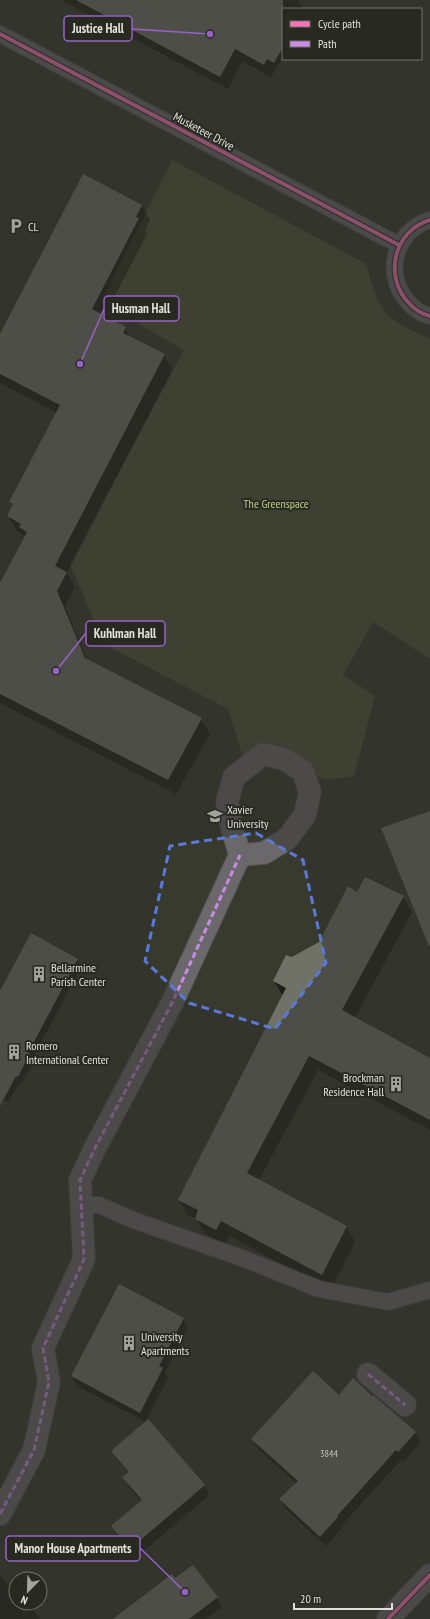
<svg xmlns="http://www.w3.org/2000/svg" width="430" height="1619" viewBox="0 0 430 1619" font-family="'PT Sans Narrow',sans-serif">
	<rect width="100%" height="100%" fill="#31322e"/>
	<path fill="#373a2d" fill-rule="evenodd" d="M0,0H430V1574L388,1619H0ZM283,9H421V59H283ZM16,1579H40V1603H16Z"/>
	<path fill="#4f5636" d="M172,160L366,264C371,281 375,300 386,313C396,325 417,333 430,339V659L373,622L343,675L375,696L354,776L325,780L284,759L243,757L228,709L104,644L70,564L184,350L101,302Z"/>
	<g fill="#0007">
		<path d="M61,0H298L303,9H283V57L271,77L242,61L228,89Z"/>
		<path d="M141,205L150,220L145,230L147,234L104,317L125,328L131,338L164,355L172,370L67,573L75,587L65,606L87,660L201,719L210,734L176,794L0,703V585L26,537L16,530L8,516L13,506L10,502L57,413L0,383V336Z"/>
		<path d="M358,893L403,897L412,912L355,1018L430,1059V1130L318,1070L259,1180L347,1227L355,1242L331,1290L229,1236L225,1244L205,1234L196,1219L188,1215L179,1200L283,996L274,981L292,958L319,943Z"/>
		<path d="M77,959L81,967L32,1060L33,1062L22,1083L20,1082L8,1102L0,1098V993Z"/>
		<path d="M183,1318L188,1328L165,1373L168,1378L147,1419L204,1485L209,1495L136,1558L118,1536L113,1527L142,1502L129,1487L124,1477L129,1473L118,1460L112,1451L146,1422L77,1386L72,1376Z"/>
		<path d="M339,1396L415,1433L421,1442L404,1461L402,1459L342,1525L343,1527L326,1546L285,1508L280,1499L297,1484L258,1449L252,1439Z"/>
		<path d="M0,1575L14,1592L16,1590V1603H28L40,1619H0Z"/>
		<path d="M175,1579L217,1598L222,1607L206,1619H115Z"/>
	</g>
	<g fill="#707268">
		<path d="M76,0H283V47L274,63L267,59L264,65L235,49L220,77Z"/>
		<path d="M83,174L142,205L136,217L139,218L92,309L126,327L123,333L165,354L55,566L67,572L57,591L85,658L202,718L168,780L0,694V583L27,532L19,527L21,524L7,516L13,504L9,502L60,405L0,374V334Z"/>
		<path d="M430,811V945L429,946L381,828Z"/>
		<path d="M365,877L404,896L342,1010L430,1058V1120L309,1056L247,1173L347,1226L322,1275L221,1221L216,1230L195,1219L198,1210L178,1200L286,988L273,981L286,955L292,957L319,942L348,886L357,892Z"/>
		<path d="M31,933L78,959L28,1053H30L18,1077L16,1076L0,1106V991Z"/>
		<path d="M119,1284L184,1318L159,1366L163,1368L140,1413L71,1376Z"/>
		<path d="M313,1371L339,1395L353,1378L372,1396L373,1395L416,1432L398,1452L396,1450L337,1516L338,1517L320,1537L279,1499L298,1481L251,1439Z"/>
		<path d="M148,1419L205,1485L130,1549L111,1526L142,1500L122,1477L129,1472L111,1451Z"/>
		<path d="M193,1565L218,1597L189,1619H113L172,1574L175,1578Z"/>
	</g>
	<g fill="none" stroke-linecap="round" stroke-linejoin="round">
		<defs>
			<g id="lane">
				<path d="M0,34L399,245"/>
				<path d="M430,220C394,231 384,274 407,301C413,308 421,314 430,316"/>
				<path d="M82,1205H99L133,1220L242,1258L319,1289L388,1302L430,1290"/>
			</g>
			<g id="street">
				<path d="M368,1374L405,1405"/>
				<path d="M0,1514L34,1450L49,1382L43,1348L84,1259L80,1180L95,1148L172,1003L240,855L232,828L227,802L234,777L263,754L284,759L303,771L310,792L305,815L287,839L264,853L240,855"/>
			</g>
			<path id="secondary" d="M388,1619L430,1575"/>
		</defs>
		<use href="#lane" stroke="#4d4d4b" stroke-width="18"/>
		<use href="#street" stroke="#4d4d4b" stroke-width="24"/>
		<use href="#secondary" stroke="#4d4d4b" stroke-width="24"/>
		<use href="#lane" stroke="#6a686a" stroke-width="16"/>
		<use href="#street" stroke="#6a686a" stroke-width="22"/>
		<use href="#secondary" stroke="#6c696c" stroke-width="22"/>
		<g stroke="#ca8be6" stroke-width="3" stroke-dasharray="6 3" stroke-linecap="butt">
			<path d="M368,1374L405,1405"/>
			<path d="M0,1514L34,1450L49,1382L43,1348L84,1259L80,1180L95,1148L172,1003L240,855"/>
		</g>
		<defs>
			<g id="cycleway">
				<path d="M0,34L399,245"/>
				<path d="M430,220C394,231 384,274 407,301C413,308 421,314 430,316"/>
				<path d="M388,1619L430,1575"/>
			</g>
		</defs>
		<use href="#cycleway" stroke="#282a22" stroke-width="6"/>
		<use href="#cycleway" stroke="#fb73b8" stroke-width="4"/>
	</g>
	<path d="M0 0H430V1619H0ZM256,833L303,860L326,963L275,1029L189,1003L145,961L170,846Z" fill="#31322e" fill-opacity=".55" fill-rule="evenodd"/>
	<path fill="none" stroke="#587ad9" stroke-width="3" stroke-dasharray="8 5" stroke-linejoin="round" d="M256,833L303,860L326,963L275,1029L189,1003L145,961L170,846Z"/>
	<defs>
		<symbol id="parking-bare" viewBox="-9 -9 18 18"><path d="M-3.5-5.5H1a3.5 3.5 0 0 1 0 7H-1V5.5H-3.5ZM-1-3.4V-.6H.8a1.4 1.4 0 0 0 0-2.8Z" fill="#a3a49f" stroke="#282a22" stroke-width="2.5" paint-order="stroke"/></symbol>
		<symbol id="university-bare" viewBox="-9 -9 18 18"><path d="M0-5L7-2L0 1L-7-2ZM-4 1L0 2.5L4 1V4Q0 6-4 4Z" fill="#a3a49f" stroke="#282a22" stroke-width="2.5" paint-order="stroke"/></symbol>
		<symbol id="building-bare" viewBox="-9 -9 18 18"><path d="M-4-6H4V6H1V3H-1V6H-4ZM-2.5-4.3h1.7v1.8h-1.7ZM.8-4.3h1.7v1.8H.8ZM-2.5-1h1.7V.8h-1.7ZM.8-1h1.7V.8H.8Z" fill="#a3a49f" stroke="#282a22" stroke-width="2.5" paint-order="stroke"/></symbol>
	</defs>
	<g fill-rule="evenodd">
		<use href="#parking-bare" x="5" y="215" width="22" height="22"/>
		<use href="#university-bare" x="204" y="805" width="22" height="22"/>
		<use href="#building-bare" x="28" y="963" width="22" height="22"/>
		<use href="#building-bare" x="3" y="1041" width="22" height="22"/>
		<use href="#building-bare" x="385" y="1073" width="22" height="22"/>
		<use href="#building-bare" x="118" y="1332" width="22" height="22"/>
	</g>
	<g text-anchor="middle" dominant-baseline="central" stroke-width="4" stroke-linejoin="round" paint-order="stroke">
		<g font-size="10" fill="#c4c5bf">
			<text x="329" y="1453">3844</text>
		</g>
		<g font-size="12" fill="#e0e1dc" stroke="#282a22">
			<text transform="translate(204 131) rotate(28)">Musketeer Drive</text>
		</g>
		<g font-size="12" fill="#e0e1dc" stroke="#282a22" text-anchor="start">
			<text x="28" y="226">CL</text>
			<text x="227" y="809">Xavier<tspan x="227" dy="14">University</tspan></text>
			<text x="51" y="967">Bellarmine<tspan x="51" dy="14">Parish Center</tspan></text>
			<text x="26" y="1045">Romero<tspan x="26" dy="14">International Center</tspan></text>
			<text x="384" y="1077" text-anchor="end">Brockman<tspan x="384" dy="14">Residence Hall</tspan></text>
			<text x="141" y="1336">University<tspan x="141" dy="14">Apartments</tspan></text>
		</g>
		<g font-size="12" fill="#c2d08c" stroke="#282a22">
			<text x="276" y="503">The Greenspace</text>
		</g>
	</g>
	<path fill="none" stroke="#9962c8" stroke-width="1.5" d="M210 34L132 29M80 364L104 309M56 671L86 633M185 1592L140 1548"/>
	<g fill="#9962c8" stroke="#282a22" stroke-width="1.5">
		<circle cx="210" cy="34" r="4"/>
		<circle cx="80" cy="364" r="4"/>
		<circle cx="56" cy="671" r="4"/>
		<circle cx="185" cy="1592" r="4"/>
	</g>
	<g fill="#282a22" stroke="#9962c8" stroke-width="1.5">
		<rect x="64" y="16" width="68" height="25" rx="4"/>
		<rect x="104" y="296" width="75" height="25" rx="4"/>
		<rect x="86" y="621" width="79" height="25" rx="4"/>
		<rect x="6" y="1536" width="134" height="25" rx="4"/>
	</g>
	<g font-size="13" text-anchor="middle" font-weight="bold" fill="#e0e1dc">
		<text x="98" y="33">Justice Hall</text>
		<text x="141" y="313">Husman Hall</text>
		<text x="125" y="638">Kuhlman Hall</text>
		<text x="73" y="1553">Manor House Apartments</text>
	</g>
	<rect x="282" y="8" width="140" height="52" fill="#282a22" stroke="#72736c"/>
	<rect x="290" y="21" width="20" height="6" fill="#fb73b8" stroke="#72736c"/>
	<text x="318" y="28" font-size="12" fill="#e0e1dc">Cycle path</text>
	<rect x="290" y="41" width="20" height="6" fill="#ca8be6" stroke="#72736c"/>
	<text x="318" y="48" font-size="12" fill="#e0e1dc">Path</text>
	<g transform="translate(28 1591) rotate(203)"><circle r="19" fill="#282a22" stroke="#72736c"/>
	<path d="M0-3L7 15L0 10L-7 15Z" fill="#a3a49f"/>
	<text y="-6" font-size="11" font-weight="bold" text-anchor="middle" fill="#e0e1dc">N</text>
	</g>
	<path d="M294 1603v6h98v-6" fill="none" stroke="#e0e1dc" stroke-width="2"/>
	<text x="300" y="1603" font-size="12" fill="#e0e1dc" stroke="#282a22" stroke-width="3" paint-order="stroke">20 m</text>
</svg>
